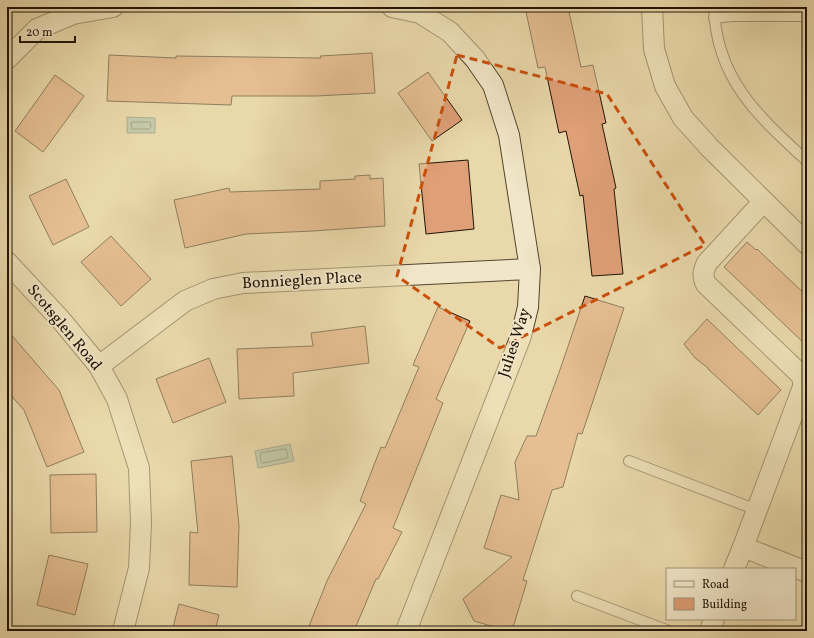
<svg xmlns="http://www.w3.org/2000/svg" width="814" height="638" viewBox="0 0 814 638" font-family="Vollkorn,serif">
	<rect width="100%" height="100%" fill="#e9d8aa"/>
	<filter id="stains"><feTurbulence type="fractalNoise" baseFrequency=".005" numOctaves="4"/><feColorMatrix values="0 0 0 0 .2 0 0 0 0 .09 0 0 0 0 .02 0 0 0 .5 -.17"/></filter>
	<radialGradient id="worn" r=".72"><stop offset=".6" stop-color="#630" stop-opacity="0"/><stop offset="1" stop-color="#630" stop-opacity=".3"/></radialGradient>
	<g fill="#98b9ae" stroke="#68776b">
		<path d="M127,117L155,118V133H127Z"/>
		<path d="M290,444L294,461L258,468L255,451Z"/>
	</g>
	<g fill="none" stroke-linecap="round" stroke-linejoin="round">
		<g stroke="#5c665a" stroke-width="1">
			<path d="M133,122H150L151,127L149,129H132L131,123Z"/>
			<path d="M286,449L288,456L287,458L263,463L261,462L260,455L261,453Z"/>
		</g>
	</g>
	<g fill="#df9f77" stroke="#201406">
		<path d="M525,7H568L581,67L593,65L606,123L602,124L616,188L614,189L623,274L592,276L583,195L580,196L566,131L559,133L545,67L538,68Z"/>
		<path d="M372,53L375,93L316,96H232L231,105L107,101L109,55L176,58V56L321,58L320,56Z"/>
		<path d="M428,72L462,120L432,141L398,93Z"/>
		<path d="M55,75L84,96L43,152L15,131Z"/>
		<path d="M468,160L474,229L426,234L419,164Z"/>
		<path d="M370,175V179L383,178L385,226L313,231L246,234L185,248L174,200L229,188L230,192L320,189V181L355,179V176Z"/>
		<path d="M66,179L89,227L53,245L29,196Z"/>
		<path d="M111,236L151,279L121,306L81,262Z"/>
		<path d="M747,242L756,250L757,249L807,296V346L724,267Z"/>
		<path d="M585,296L624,308L582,434L578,433L563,487L552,490L523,580L527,581L512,631H508L474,621L463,599L512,557L484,548L501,495L519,500L515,462L527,436H536L562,364Z"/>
		<path d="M438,307L470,321L436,399L443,403L393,528L402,532L378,579H376L354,631H307L327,581L366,504L360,501L381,447L385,448L419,367L413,365Z"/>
		<path d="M707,319L781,390L758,415L708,369V368L695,358L684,344Z"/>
		<path d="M365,326L369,363L293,373L294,396L239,399L237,349L313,346L311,333Z"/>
		<path d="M7,330L59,390L84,452L47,467L24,410L7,391Z"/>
		<path d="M209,358L226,402L173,423L156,379Z"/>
		<path d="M232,456L239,526L237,587L189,585L190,532L198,533L191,461Z"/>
		<path d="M96,474L97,532L51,533L50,475Z"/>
		<path d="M49,555L88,564L75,615L37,605Z"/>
		<path d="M179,604L219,615L215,631H172Z"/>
	</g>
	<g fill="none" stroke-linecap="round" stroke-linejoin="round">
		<defs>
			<g id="service">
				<path d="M714,7C716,79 758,116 807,161"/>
				<path d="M714,18L732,16H807"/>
				<path d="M629,461L757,510"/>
				<path d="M577,596L669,631"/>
			</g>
			<g id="minor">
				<path d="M392,7L420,13L450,32L475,59L493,85L509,135L530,269L528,307L521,336L406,631"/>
				<path d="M652,7L654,49L665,86L683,118L710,148L807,244"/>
				<path d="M7,59L37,29L73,14L113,7"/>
				<path d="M763,202L707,263C703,271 702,276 706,284L800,374L803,379V387L743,547L807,572"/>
				<path d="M7,262L61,320L99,366L117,399L139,468L141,523L139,568L123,631"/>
				<path d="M99,366L185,301L213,289L243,283L530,269"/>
				<path d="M734,569L743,547"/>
				<path d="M710,631L714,619"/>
			</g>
		</defs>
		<use href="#service" stroke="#52452f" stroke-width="12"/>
		<use href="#minor" stroke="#52452f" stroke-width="22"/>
		<use href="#service" stroke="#f1e6c8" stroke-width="10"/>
		<use href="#minor" stroke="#f1e6c8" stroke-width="20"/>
	</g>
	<path d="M0 0H814V638H0ZM457,55L607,94L705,245L500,348L397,276Z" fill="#e9d8aa" fill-opacity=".55" fill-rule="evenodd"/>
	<path fill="none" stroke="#ca4f0b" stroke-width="3" stroke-dasharray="8 5" stroke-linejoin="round" d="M457,55L607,94L705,245L500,348L397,276Z"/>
	<g text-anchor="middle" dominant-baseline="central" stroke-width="3.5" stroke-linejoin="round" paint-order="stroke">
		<g font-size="16" fill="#201406" stroke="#f1e6c8">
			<text transform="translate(302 281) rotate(-3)">Bonnieglen Place</text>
			<text transform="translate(64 328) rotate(50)">Scotsglen Road</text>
			<text transform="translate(515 343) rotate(-72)">Julies Way</text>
		</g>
	</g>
	<rect width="814" height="638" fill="none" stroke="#e9d8aa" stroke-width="24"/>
	<rect x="8" y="8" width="798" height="622" fill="none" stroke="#201406" stroke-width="2"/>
	<rect x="12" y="12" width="790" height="614" fill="none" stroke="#201406"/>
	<rect x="666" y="568" width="130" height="52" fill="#f1e6c8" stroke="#9d927a"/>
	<rect x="674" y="581" width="20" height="6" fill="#f1e6c8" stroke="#9d927a"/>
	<text x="702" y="588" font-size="12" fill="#201406">Road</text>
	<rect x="674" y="598" width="20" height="12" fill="#df9f77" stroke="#9d927a"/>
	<text x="702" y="608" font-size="12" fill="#201406">Building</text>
	<path d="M20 36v6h55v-6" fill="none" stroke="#201406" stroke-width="2"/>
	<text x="26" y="36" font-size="12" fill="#201406" stroke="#f1e6c8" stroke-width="3" paint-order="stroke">20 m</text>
	<rect width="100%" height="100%" filter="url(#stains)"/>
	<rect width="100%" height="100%" fill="url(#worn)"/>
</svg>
